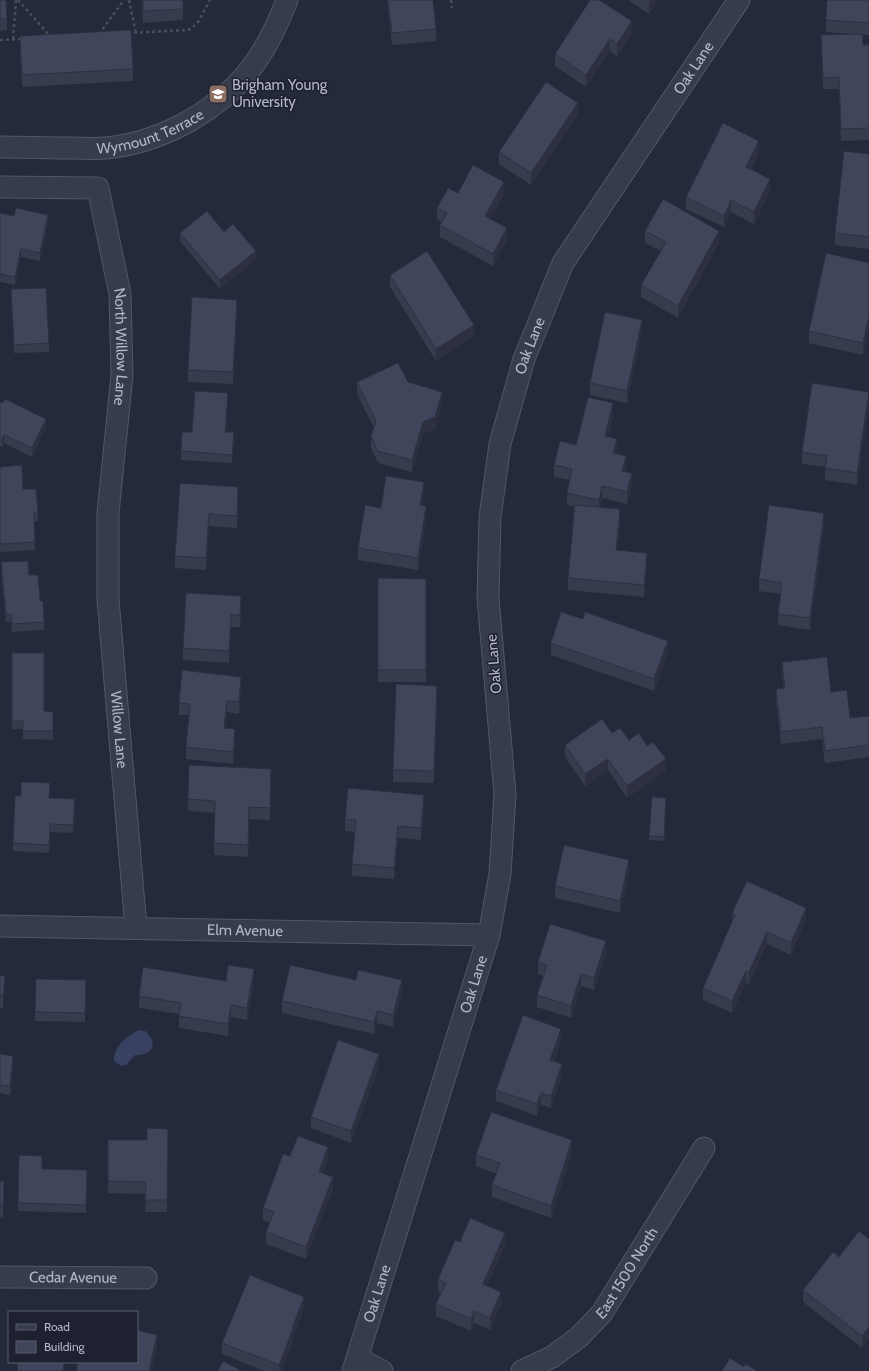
<svg xmlns="http://www.w3.org/2000/svg" width="869" height="1371" viewBox="0 0 869 1371" font-family="Cabin,sans-serif">
	<rect width="100%" height="100%" fill="#24293b"/>
	<path fill="#384162" d="M139,1030L145,1031C159,1042 153,1056 135,1055L126,1065L121,1066L114,1061C113,1047 127,1036 139,1030Z"/>
	<g fill="none" stroke-linecap="round" stroke-linejoin="round">
		<defs>
			<g id="minor">
				<path id="s1" d="M0,147C24,147 49,148 73,148C84,148 96,149 106,148C165,142 224,108 257,60C270,41 279,21 287,0"/>
				<path id="s2" d="M0,187L98,188L120,294L122,375L108,513V599L136,928"/>
				<path id="s3" d="M0,926L489,935"/>
				<path id="s4" d="M0,1277L146,1278"/>
				<path d="M358,1358L382,1371"/>
				<path id="s5" d="M353,1371L489,935L500,874L505,794L488,598L490,517L500,444L524,359L563,263L739,0"/>
				<path id="s6" d="M522,1371L552,1357L579,1337L602,1313L704,1148"/>
			</g>
		</defs>
		<use href="#minor" stroke="#525766" stroke-width="23"/>
		<g stroke="#43525a" stroke-width="2.5" stroke-dasharray="3 3" stroke-linecap="butt">
			<path d="M18,0L51,37"/>
			<path d="M129,0L136,33"/>
			<path d="M451,0L452,8"/>
			<path d="M128,33L188,30L197,24L210,0"/>
			<path d="M99,34L124,0"/>
			<path d="M13,39L16,0"/>
			<path d="M0,40L22,39"/>
		</g>
		<use href="#minor" stroke="#373c4c" stroke-width="21"/>
	</g>
	<g fill="#373b4e">
		<path d="M0,0L7,18V30L0,31Z"/>
		<path d="M142,0H183V20L143,23Z"/>
		<path d="M387,0H433L436,29V41L392,45Z"/>
		<path d="M590,0L632,33L617,56L610,51L586,87L555,66V54Z"/>
		<path d="M628,0H658L649,14Z"/>
		<path d="M869,0V35H862L863,45H869V140L841,141L839,89H823L821,35L852,34L826,32V20Z"/>
		<path d="M20,36L133,69V81L22,87L20,48Z"/>
		<path d="M578,115L531,185L499,164V152Z"/>
		<path d="M759,153L751,170L770,191L754,224L731,212L724,227L686,209V197Z"/>
		<path d="M869,154V249L835,245V233Z"/>
		<path d="M458,193L504,194L490,219L507,240L493,266L440,237V225L442,222L437,220V208Z"/>
		<path d="M0,213L48,223L40,261L21,257L15,285L0,282Z"/>
		<path d="M645,231L719,243L678,318L641,297V285L661,251L645,243Z"/>
		<path d="M224,232L256,259L220,289L180,241V233Z"/>
		<path d="M869,263V327L863,355L809,343V331Z"/>
		<path d="M390,275L474,336L436,361L390,287Z"/>
		<path d="M11,289L49,343V352L14,353Z"/>
		<path d="M237,312L233,384L188,382V370Z"/>
		<path d="M642,332L627,403L590,395V383Z"/>
		<path d="M357,382H408L442,404L435,429L423,434L412,472L378,463L371,448V436L374,428L357,394Z"/>
		<path d="M869,392V404L857,485L825,480V467L802,464V452Z"/>
		<path d="M228,401L226,432L234,441L232,463L181,460V451L192,432Z"/>
		<path d="M0,402L46,427L32,457L4,443L2,447L0,446Z"/>
		<path d="M613,415L608,437L617,451L616,454L626,467L625,472L632,485L627,504L602,498L600,507L620,521L617,550L647,565L644,597L568,590V578L574,506L567,505V493L570,480L554,477V465L576,445Z"/>
		<path d="M0,467L23,489L38,513V521H34L35,550L0,552Z"/>
		<path d="M180,483L238,498L237,528L209,526L206,570L175,568V556Z"/>
		<path d="M424,494L422,505L426,518L418,570L358,560V548L381,508Z"/>
		<path d="M824,525L810,630L778,625V614L781,594L759,591V579Z"/>
		<path d="M1,562L29,575L40,601L44,622V630L12,632L11,622H6L1,571Z"/>
		<path d="M378,578L426,579V682H378Z"/>
		<path d="M186,593L241,608L240,627H231L229,663L183,660V648Z"/>
		<path d="M551,643L668,653L654,691L551,655Z"/>
		<path d="M12,653L44,711L53,712V740L23,739V729H12Z"/>
		<path d="M782,662L831,692L850,718L869,716V757L825,763L822,739L781,744L776,701V689L784,688L782,674Z"/>
		<path d="M241,689L239,714L227,712L225,728L235,741L233,764L186,759V747L189,715H179V703Z"/>
		<path d="M437,698L434,783L393,782V770Z"/>
		<path d="M612,733L629,740L666,771L627,798L608,770L585,786L565,757V745Z"/>
		<path d="M271,780L270,820L249,819L248,857L214,855L215,813L188,811V799Z"/>
		<path d="M50,798L75,808L73,833L50,832L49,853L13,851V843Z"/>
		<path d="M666,802L664,841L649,840V836Z"/>
		<path d="M424,807L421,840L398,838L394,879L352,876V864L355,832L345,831V819Z"/>
		<path d="M629,872L620,913L555,898V886Z"/>
		<path d="M732,913L806,920L791,955L767,944L749,984L746,983L732,1013L703,1000V988L732,922Z"/>
		<path d="M606,953L594,990L581,986L571,1018L537,1007V995L543,976L538,974V962Z"/>
		<path d="M0,976L5,988L3,1008H0Z"/>
		<path d="M36,979L86,980L85,1022L35,1021Z"/>
		<path d="M226,981H254L247,1020L231,1017L228,1036L179,1028V1014L139,1008V996Z"/>
		<path d="M402,992L393,1027L377,1023L374,1034L282,1013V1001Z"/>
		<path d="M561,1040L554,1061L562,1076L551,1108L541,1105L537,1116L496,1101V1090Z"/>
		<path d="M0,1054L13,1064L10,1095L0,1093Z"/>
		<path d="M379,1066L351,1143L311,1128V1117Z"/>
		<path d="M168,1129L167,1212H145L146,1194L108,1193V1140H147Z"/>
		<path d="M572,1152L551,1218L492,1197V1185L497,1174L476,1166V1155Z"/>
		<path d="M290,1156L328,1159L323,1173L333,1189L306,1259L266,1244V1232L270,1222L263,1220V1208Z"/>
		<path d="M42,1169L87,1170L86,1213L18,1211V1203Z"/>
		<path d="M0,1181L4,1193L3,1218L0,1217Z"/>
		<path d="M869,1239L862,1348L803,1302V1290L839,1257Z"/>
		<path d="M460,1242L505,1244L487,1286L501,1304L490,1330L474,1323L471,1331L436,1316V1304L441,1293L438,1291V1279Z"/>
		<path d="M304,1309L293,1337V1341L281,1371H264L222,1354V1343Z"/>
	</g>
	<g fill="#2d3040">
		<path d="M651,0H658L649,14V2Z"/>
		<path d="M632,21V33L617,56V44Z"/>
		<path d="M610,39V51L586,87V75Z"/>
		<path d="M578,103V115L531,185V173Z"/>
		<path d="M759,141V153L746,179V167Z"/>
		<path d="M770,179V191L754,224V212Z"/>
		<path d="M504,182V194L485,228V216Z"/>
		<path d="M731,200V212L724,227V216Z"/>
		<path d="M48,215V223L40,261V253Z"/>
		<path d="M507,228V240L493,266V254Z"/>
		<path d="M719,231V243L678,318V306Z"/>
		<path d="M21,249V257L15,285V277Z"/>
		<path d="M256,251V259L220,289V280Z"/>
		<path d="M237,300V312L233,384V372Z"/>
		<path d="M869,316V327L863,355V343Z"/>
		<path d="M642,320V332L627,403V391Z"/>
		<path d="M474,325V336L436,361V349Z"/>
		<path d="M442,392V404L435,429L423,434L412,472V460L423,422Z"/>
		<path d="M869,392V404L857,485V473Z"/>
		<path d="M228,393V401L225,440V432Z"/>
		<path d="M613,403V415L605,448V436Z"/>
		<path d="M46,419V427L32,457V448Z"/>
		<path d="M234,432V441L232,463V455Z"/>
		<path d="M4,435V443L2,447V439Z"/>
		<path d="M617,439V451L613,465V453Z"/>
		<path d="M626,456V467L622,483V471Z"/>
		<path d="M632,473V485L627,504V492Z"/>
		<path d="M424,482V494L420,517V505Z"/>
		<path d="M602,486V498L599,512V500Z"/>
		<path d="M238,487V498L237,528V516Z"/>
		<path d="M426,506V518L418,570V558Z"/>
		<path d="M620,509V521L616,562V550Z"/>
		<path d="M824,513V525L810,630V618Z"/>
		<path d="M209,514V526L206,570V558Z"/>
		<path d="M647,553V565L644,597V585Z"/>
		<path d="M241,596V608L240,627V615Z"/>
		<path d="M231,615V627L229,663V651Z"/>
		<path d="M668,641V653L654,691V679Z"/>
		<path d="M241,677V689L239,714V702Z"/>
		<path d="M437,686V698L434,783V771Z"/>
		<path d="M227,701V712L224,740V728Z"/>
		<path d="M235,729V741L233,764V752Z"/>
		<path d="M608,759V770L585,786V774Z"/>
		<path d="M666,759V771L627,798V786Z"/>
		<path d="M271,769V780L270,820V808Z"/>
		<path d="M424,795V807L421,840V828Z"/>
		<path d="M249,807V819L248,857V845Z"/>
		<path d="M398,826V838L394,879V868Z"/>
		<path d="M629,860V872L620,913V901Z"/>
		<path d="M806,908V920L791,955V943Z"/>
		<path d="M767,932V944L749,984V972Z"/>
		<path d="M606,941V953L594,990V978Z"/>
		<path d="M254,969V981L247,1020V1008Z"/>
		<path d="M746,971V983L732,1013V1001Z"/>
		<path d="M581,974V986L571,1018V1006Z"/>
		<path d="M5,976V988L3,1008V996Z"/>
		<path d="M402,980V992L393,1027V1015Z"/>
		<path d="M231,1005V1017L228,1036V1024Z"/>
		<path d="M377,1011V1023L374,1034V1022Z"/>
		<path d="M561,1029V1040L550,1072V1060Z"/>
		<path d="M379,1054V1066L351,1143V1131Z"/>
		<path d="M13,1056V1064L10,1095V1086Z"/>
		<path d="M562,1064V1076L551,1108V1096Z"/>
		<path d="M541,1093V1105L537,1116V1104Z"/>
		<path d="M572,1140V1152L551,1218V1206Z"/>
		<path d="M328,1147V1159L319,1184V1172Z"/>
		<path d="M333,1177V1189L306,1259V1247Z"/>
		<path d="M505,1233V1244L483,1296V1284Z"/>
		<path d="M501,1292V1304L490,1330V1318Z"/>
		<path d="M304,1297V1309L293,1337V1341L281,1371H279V1365L292,1329Z"/>
		<path d="M474,1311V1323L471,1331V1319Z"/>
		<path d="M869,1327V1338L862,1348V1336Z"/>
		<path d="M157,1335V1347L152,1371H149Z"/>
		<path d="M64,1362H65L64,1371H63Z"/>
	</g>
	<g fill="#40455b" stroke="#2d3040">
		<path d="M0,0H6L7,18L0,19Z"/>
		<path d="M143,0H183V9L143,11Z"/>
		<path d="M388,0H433L436,29L392,33Z"/>
		<path d="M590,0H599L632,21L617,44L610,39L586,75L555,54Z"/>
		<path d="M827,0H869V23L826,20Z"/>
		<path d="M131,30L133,69L22,75L20,36Z"/>
		<path d="M862,34L863,45H869V128L841,129L839,77L823,78L821,35Z"/>
		<path d="M546,82L578,103L531,173L499,152Z"/>
		<path d="M723,123L759,141L746,167L770,179L754,212L731,200L724,216L686,197Z"/>
		<path d="M844,151L869,154V237L835,233Z"/>
		<path d="M473,165L504,182L485,216L507,228L493,254L440,225L447,213L437,208L448,188L458,193Z"/>
		<path d="M663,199L719,231L678,306L641,285L666,242L645,231Z"/>
		<path d="M16,208L48,215L40,253L21,249L15,277L0,274V213L14,216Z"/>
		<path d="M207,211L224,232L233,224L256,251L220,280L180,233Z"/>
		<path d="M427,251L474,325L436,349L390,275Z"/>
		<path d="M826,253L869,263V316L863,343L809,331Z"/>
		<path d="M46,288L49,343L14,345L11,289Z"/>
		<path d="M192,297L237,300L233,372L188,370Z"/>
		<path d="M605,312L642,320L627,391L590,383Z"/>
		<path d="M398,363L408,382L442,392L435,417L423,422L412,460L378,451L371,436L376,421L357,382Z"/>
		<path d="M812,383L869,392L857,473L825,468L827,456L802,452Z"/>
		<path d="M195,391L228,393L225,432H234L232,455L181,451L182,432H192Z"/>
		<path d="M588,397L613,403L605,436L617,439L613,453L626,456L622,471L632,473L627,492L602,486L599,500L567,493L572,469L554,465L560,441L576,445Z"/>
		<path d="M5,399L46,419L32,448L4,435L2,439L0,438V402L3,403Z"/>
		<path d="M22,465L23,489H36L38,513H34L35,542L0,544V467Z"/>
		<path d="M386,476L424,482L420,505L426,506L418,558L358,548L365,505L381,508Z"/>
		<path d="M180,483L238,487L237,516L209,514L206,558L175,556Z"/>
		<path d="M575,505L620,509L616,550L647,553L644,585L568,578Z"/>
		<path d="M769,505L824,513L810,618L778,614L782,583L759,579Z"/>
		<path d="M28,561L29,575H38L40,601H43L44,622L12,624L11,614H6L1,562Z"/>
		<path d="M378,578L426,579V670H378Z"/>
		<path d="M186,593L241,596L240,615H231L229,651L183,648Z"/>
		<path d="M561,612L583,619L585,612L668,641L654,679L551,643Z"/>
		<path d="M12,653H44V711L53,712V731H23V721H12Z"/>
		<path d="M827,657L831,692L847,690L850,718L869,716V745L825,751L822,727L781,732L776,689L785,688L782,662Z"/>
		<path d="M182,670L241,677L239,702L227,701L224,728L235,729L233,752L186,747L190,704L179,703Z"/>
		<path d="M396,684L437,686L434,771L393,770Z"/>
		<path d="M602,719L612,733L620,728L629,740L639,733L647,746L653,742L666,759L627,786L608,759L585,774L565,745Z"/>
		<path d="M189,765L271,769L270,808L249,807L248,845L214,843L215,801L188,799Z"/>
		<path d="M21,782L50,783L49,798L75,799L73,825L50,824L49,845L13,843L15,796H21Z"/>
		<path d="M348,788L424,795L421,828L398,826L394,868L352,864L356,820L345,819Z"/>
		<path d="M652,797L666,798L664,837L649,836Z"/>
		<path d="M564,845L629,860L620,901L555,886Z"/>
		<path d="M747,881L806,908L791,943L767,932L749,972L746,971L732,1001L703,988L735,915L732,913Z"/>
		<path d="M550,924L606,941L594,978L581,974L571,1006L537,995L547,965L538,962Z"/>
		<path d="M228,965L254,969L247,1008L231,1005L228,1024L179,1016L181,1003L139,996L143,967L226,981Z"/>
		<path d="M290,965L356,980L358,970L402,980L393,1015L377,1011L374,1022L282,1001Z"/>
		<path d="M0,976H5L3,996H0Z"/>
		<path d="M36,979L86,980L85,1013L35,1012Z"/>
		<path d="M523,1015L561,1029L550,1060L562,1064L551,1096L541,1093L537,1104L496,1090Z"/>
		<path d="M338,1040L379,1054L351,1131L311,1117Z"/>
		<path d="M0,1054L13,1056L10,1086L0,1085Z"/>
		<path d="M491,1112L572,1140L551,1206L492,1185L500,1163L476,1155Z"/>
		<path d="M147,1128L168,1129L167,1200H145L146,1182L108,1181V1140H147Z"/>
		<path d="M298,1136L328,1147L319,1172L333,1177L306,1247L266,1232L274,1212L263,1208L283,1154L290,1156Z"/>
		<path d="M19,1155L42,1156V1169L87,1170L86,1205L18,1203Z"/>
		<path d="M0,1181H4L3,1206H0Z"/>
		<path d="M470,1218L505,1233L483,1284L501,1292L490,1318L474,1311L471,1319L436,1304L446,1283L438,1279L455,1240L460,1242Z"/>
		<path d="M859,1231L869,1239V1327L862,1336L803,1290L833,1252L839,1257Z"/>
		<path d="M250,1275L304,1297L292,1329H293L279,1365L222,1343Z"/>
		<path d="M137,1330L157,1335L149,1371H76L78,1362H137Z"/>
		<path d="M730,1358L744,1367L746,1364L757,1371H722Z"/>
		<path d="M223,1361L242,1371H218Z"/>
		<path d="M18,1362H64L63,1371H17Z"/>
	</g>
	<defs>
		<symbol id="university-square" viewBox="-11 -11 22 22"><rect x="-9" y="-9" width="18" height="18" rx="4" fill="#8d6e63" stroke="#1d2130"/><path d="M0-5L7-2L0 1L-7-2ZM-4 1L0 2.5L4 1V4Q0 6-4 4Z" fill="#fff"/></symbol>
	</defs>
	<g fill-rule="evenodd">
		<use href="#university-square" x="207" y="83" width="22" height="22"/>
	</g>
	<g text-anchor="middle" dominant-baseline="central" stroke-width="3" stroke-linejoin="round" paint-order="stroke">
		<g font-size="15" fill="#b3b7c7" stroke="#1d2130">
			<text stroke="none"><textPath href="#s5" startOffset="1377">Oak Lane</textPath></text>
			<text stroke="none"><textPath href="#s1" startOffset="153">Wymount Terrace</textPath></text>
			<text stroke="none"><textPath href="#s2" startOffset="259">North Willow Lane</textPath></text>
			<text stroke="none"><textPath href="#s5" startOffset="1053">Oak Lane</textPath></text>
			<text transform="translate(494 664) rotate(-95)">Oak Lane</text>
			<text stroke="none"><textPath href="#s2" startOffset="643">Willow Lane</textPath></text>
			<text stroke="none"><textPath href="#s3" startOffset="245">Elm Avenue</textPath></text>
			<text stroke="none"><textPath href="#s5" startOffset="405">Oak Lane</textPath></text>
			<text stroke="none"><textPath href="#s6" startOffset="147">East 1500 North</textPath></text>
			<text stroke="none"><textPath href="#s4" startOffset="73">Cedar Avenue</textPath></text>
			<text stroke="none"><textPath href="#s5" startOffset="81">Oak Lane</textPath></text>
		</g>
		<g font-size="15" fill="#b3b7c7" stroke="#1d2130" text-anchor="start">
			<text x="232" y="85">Brigham Young<tspan x="232" dy="17">University</tspan></text>
		</g>
	</g>
	<rect x="8" y="1311" width="130" height="52" fill="#1d2130" stroke="#595d6c"/>
	<rect x="16" y="1324" width="20" height="6" fill="#373c4c" stroke="#595d6c"/>
	<text x="44" y="1331" font-size="12" fill="#b3b7c7">Road</text>
	<rect x="16" y="1341" width="20" height="12" fill="#40455b" stroke="#595d6c"/>
	<text x="44" y="1351" font-size="12" fill="#b3b7c7">Building</text>
</svg>
